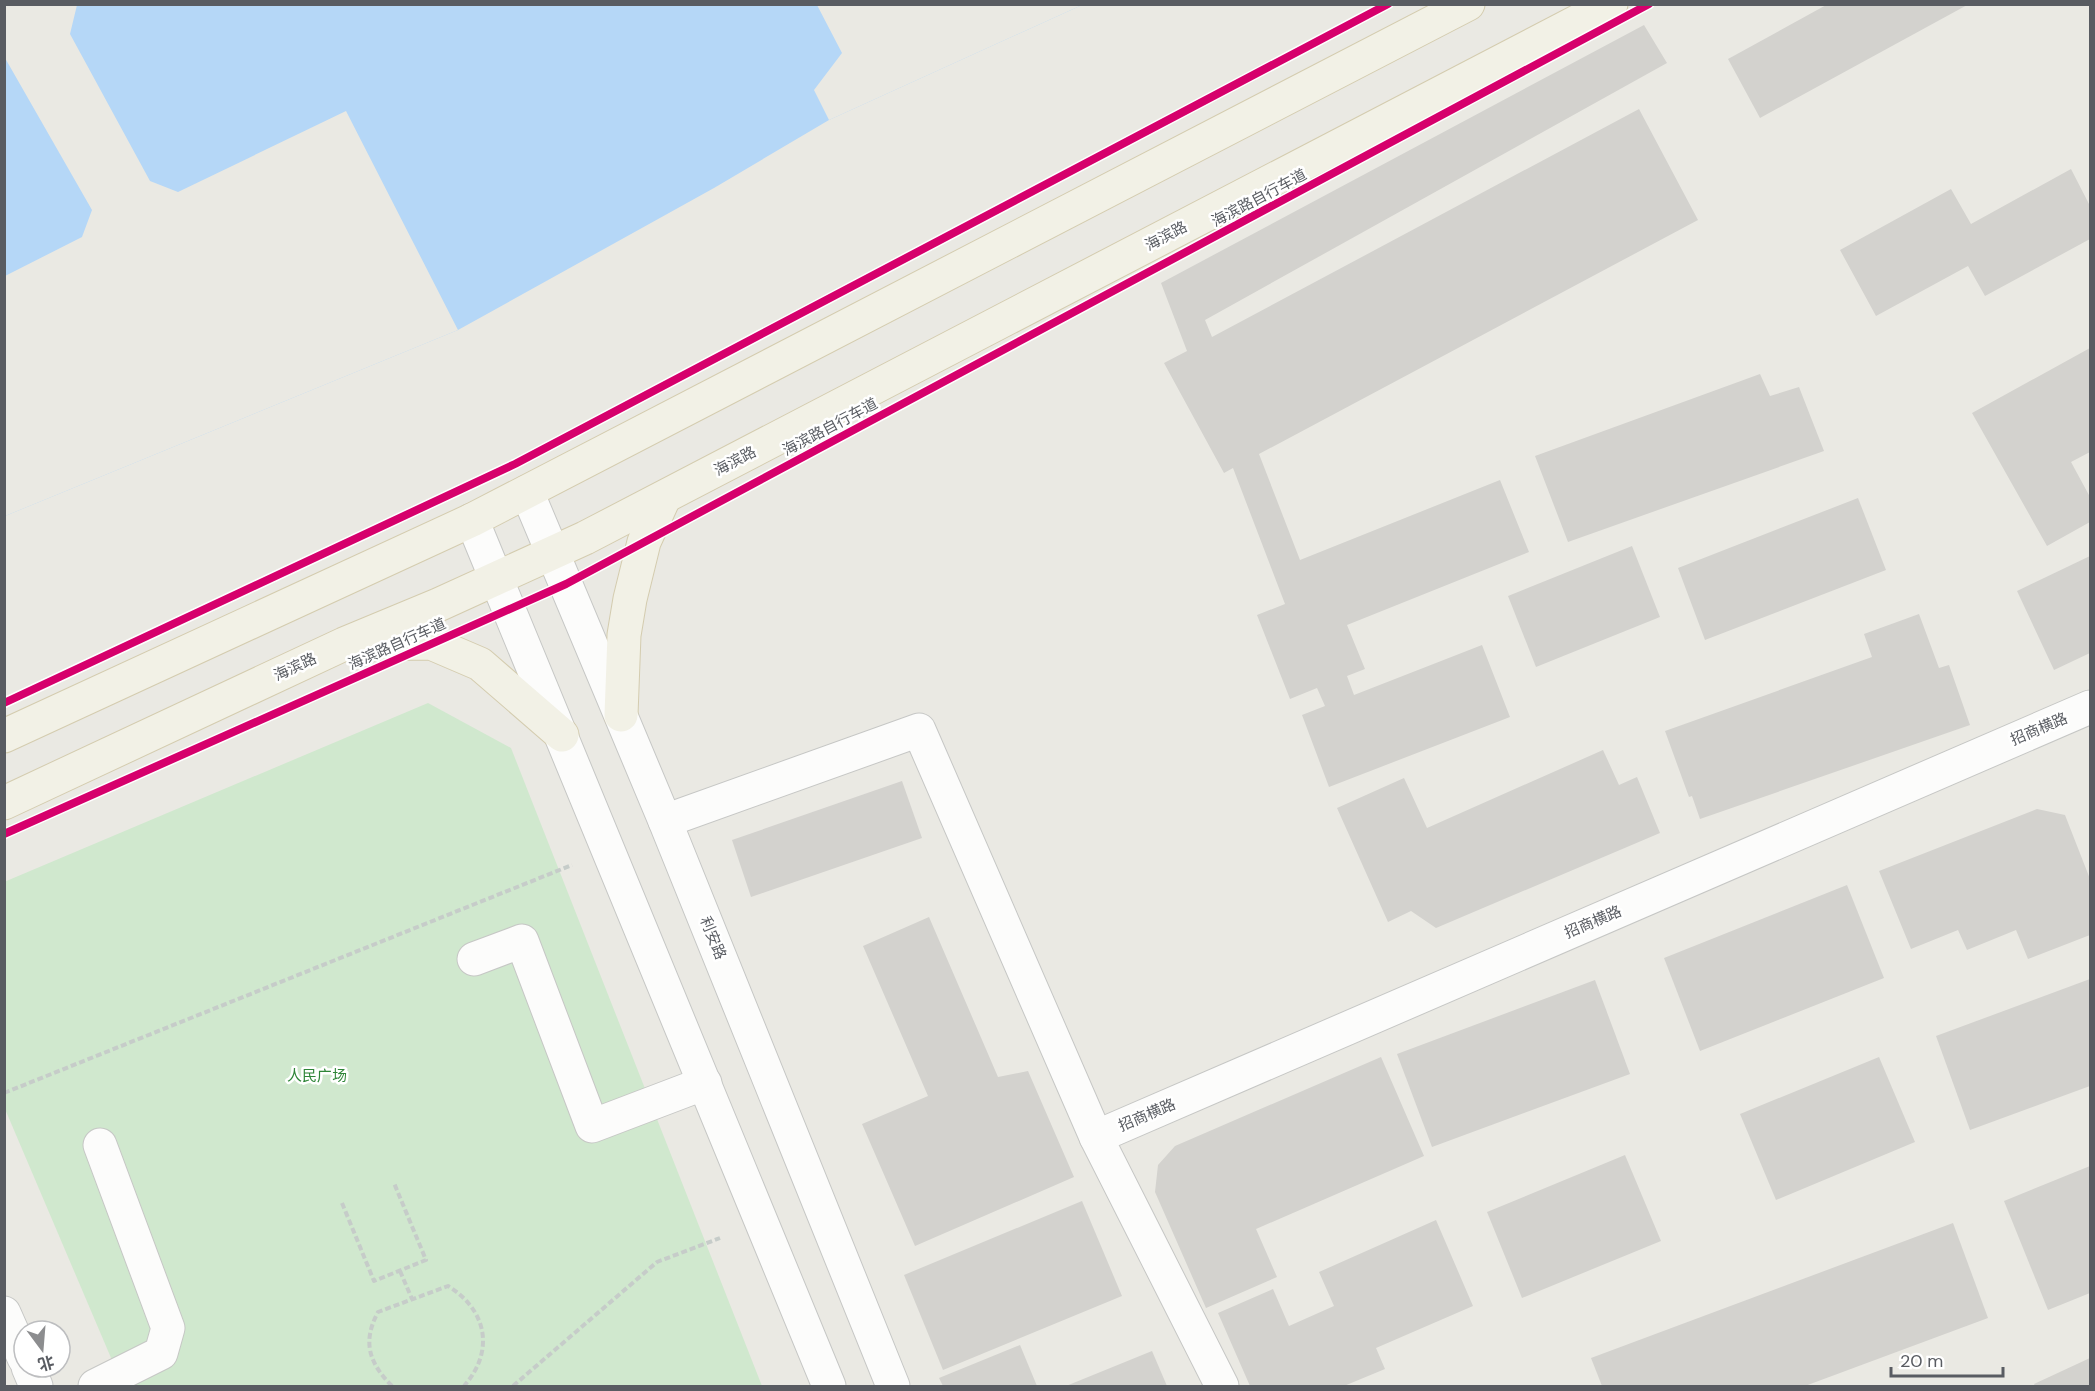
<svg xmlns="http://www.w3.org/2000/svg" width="2095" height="1391" viewBox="0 0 2095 1391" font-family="'DM Sans','Noto Sans SC',sans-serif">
	<rect width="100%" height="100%" fill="#eae9e3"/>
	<path fill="#d0e8ce" d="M428,703L511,748L762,1386H123L5,1109L4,882Z"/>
	<path fill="#b5d7f7" d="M5,5H1082L829,120L714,188L458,330L5,516Z"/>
	<g fill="#eae9e3">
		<path d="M5,4L77,5L70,34L150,181L178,192L346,111L458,330L5,516V276L82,237L92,210L5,58Z"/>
		<path d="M817,5H1082L829,120L814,90L842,53Z"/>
	</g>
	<g fill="#d3d2ce">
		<path d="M1828,4H1969L1760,118L1728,59Z"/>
		<path d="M1644,25L1667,63L1205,320L1212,337L1639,109L1698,220L1259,454L1300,560L1500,480L1529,552L1347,625L1365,669L1347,676L1354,695L1482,645L1510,717L1329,787L1302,715L1325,706L1317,688L1290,699L1257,615L1285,604L1233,468L1224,473L1164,363L1187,351L1161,283Z"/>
		<path d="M2071,169L2090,206V239L1985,296L1968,266L1876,316L1840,250L1951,189L1971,224Z"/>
		<path d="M2090,348V452L2071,462L2090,497V522L2047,546L1972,413Z"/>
		<path d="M1760,374L1770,396L1799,387L1824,451L1568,542L1535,456Z"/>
		<path d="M1858,498L1886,570L1705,640L1678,568Z"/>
		<path d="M1632,546L1660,617L1536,667L1508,596Z"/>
		<path d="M2090,556V653L2054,670L2017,591Z"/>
		<path d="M1919,614L1939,668L1949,665L1970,725L1700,819L1692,796L1689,797L1665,731L1872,657L1864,634Z"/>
		<path d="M1603,750L1619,785L1637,777L1660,833L1436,928L1411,911L1388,922L1337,808L1404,778L1427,828Z"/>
		<path d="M902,781L922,838L751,897L732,840Z"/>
		<path d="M2037,809L2065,815L2090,879V935L2028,959L2016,930L1967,950L1958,930L1911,949L1879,871Z"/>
		<path d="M1847,885L1884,978L1700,1051L1664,958Z"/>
		<path d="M929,917L998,1077L1028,1071L1074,1177L915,1246L862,1124L928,1096L863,946Z"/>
		<path d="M2090,979V1086L1970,1130L1936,1036Z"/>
		<path d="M1595,980L1630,1074L1432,1147L1397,1054Z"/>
		<path d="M1381,1057L1424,1156L1256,1229L1277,1277L1206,1308L1155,1192L1158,1165L1175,1146Z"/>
		<path d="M1879,1057L1915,1142L1776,1200L1740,1114Z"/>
		<path d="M1625,1155L1661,1241L1522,1298L1487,1212Z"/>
		<path d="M2090,1166V1293L2048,1310L2004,1201Z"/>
		<path d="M1082,1201L1122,1296L943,1370L904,1275Z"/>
		<path d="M1436,1220L1473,1306L1376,1348L1385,1369L1344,1386H1250L1218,1313L1273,1289L1289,1326L1334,1306L1319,1272Z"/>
		<path d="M1953,1223L1988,1318L1805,1386H1602L1591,1358Z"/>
		<path d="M1020,1345L1037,1386H943L939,1378Z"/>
		<path d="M1152,1351L1167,1386H1066Z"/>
		<path d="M2090,1358V1386H2035L2034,1384Z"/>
	</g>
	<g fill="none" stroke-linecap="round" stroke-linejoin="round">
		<defs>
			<g id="minor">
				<path d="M527,492L665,821L893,1386"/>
				<path d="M472,520L829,1386"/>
				<path d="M665,821L919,730L1096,1137L1222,1386"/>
				<path d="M474,959L522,941L592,1126L705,1083"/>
				<path d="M1096,1137L2090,707"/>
				<path d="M4,1313L24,1358"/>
				<path d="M28,1367L36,1386"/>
				<path d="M95,1386L161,1353L168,1328L100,1145"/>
			</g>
			<g id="major">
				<path d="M361,644L431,643L480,664L562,735"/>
				<path d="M621,715L624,635L630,599L644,542L664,498"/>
				<path d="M4,736L472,520L1468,4"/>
				<path d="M4,803L344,644L438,605L585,538L1611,4"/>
			</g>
		</defs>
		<use href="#minor" stroke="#c6c7c5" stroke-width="35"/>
		<use href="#major" stroke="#d4ccaf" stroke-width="35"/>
		<g stroke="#c6ccc9" stroke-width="4" stroke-dasharray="6 3" stroke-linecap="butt">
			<path d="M4,1093L572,865"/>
			<path d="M342,1203L374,1281L426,1260L394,1183"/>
			<path d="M400,1271L412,1299"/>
			<path d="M392,1386C369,1363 362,1342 378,1312L448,1286C487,1310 495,1351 464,1386"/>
			<path d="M513,1386L657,1262L720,1238"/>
		</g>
		<use href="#minor" stroke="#fcfcfb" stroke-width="33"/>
		<use href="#major" stroke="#f2f1e6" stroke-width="33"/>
		<defs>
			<g id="cycleway">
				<path d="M4,703L515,464L1388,4"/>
				<path d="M4,834L566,584L1649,4"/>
			</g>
		</defs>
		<use href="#cycleway" stroke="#fff" stroke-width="11"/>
		<use href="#cycleway" stroke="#d6006c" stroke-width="8"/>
	</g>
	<g text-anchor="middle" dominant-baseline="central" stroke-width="5" stroke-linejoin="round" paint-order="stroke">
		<g font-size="15" fill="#595c62" stroke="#fff">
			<text transform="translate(1259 198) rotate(-28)">海滨路自行车道</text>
			<text transform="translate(1166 236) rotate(-28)">海滨路</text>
			<text transform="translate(830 427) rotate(-28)">海滨路自行车道</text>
			<text transform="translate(735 461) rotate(-28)">海滨路</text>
			<text transform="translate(397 644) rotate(-24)">海滨路自行车道</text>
			<text transform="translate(295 667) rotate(-25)">海滨路</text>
			<text transform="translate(2039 729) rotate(-23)">招商横路</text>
			<text transform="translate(1593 922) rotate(-23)">招商横路</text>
			<text transform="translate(713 938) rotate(68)">利安路</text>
			<text transform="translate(1147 1115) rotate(-23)">招商横路</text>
		</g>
		<g font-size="15" fill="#2e8537" stroke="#fff">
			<text x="317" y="1076">人民广场</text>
		</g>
	</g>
	<rect width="2095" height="1391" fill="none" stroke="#595c62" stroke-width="12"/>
	<g transform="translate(42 1349) rotate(164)"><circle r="28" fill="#ffffff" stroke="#bdbec0" stroke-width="1.5"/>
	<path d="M0-4.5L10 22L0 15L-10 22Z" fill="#8c8d8f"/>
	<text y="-9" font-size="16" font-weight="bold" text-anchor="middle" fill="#595c62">北</text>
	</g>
	<path d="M1891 1367v9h112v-9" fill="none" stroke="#595c62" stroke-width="3"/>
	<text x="1900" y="1367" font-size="18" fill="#595c62" stroke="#ffffff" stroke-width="4.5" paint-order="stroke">20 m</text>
</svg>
